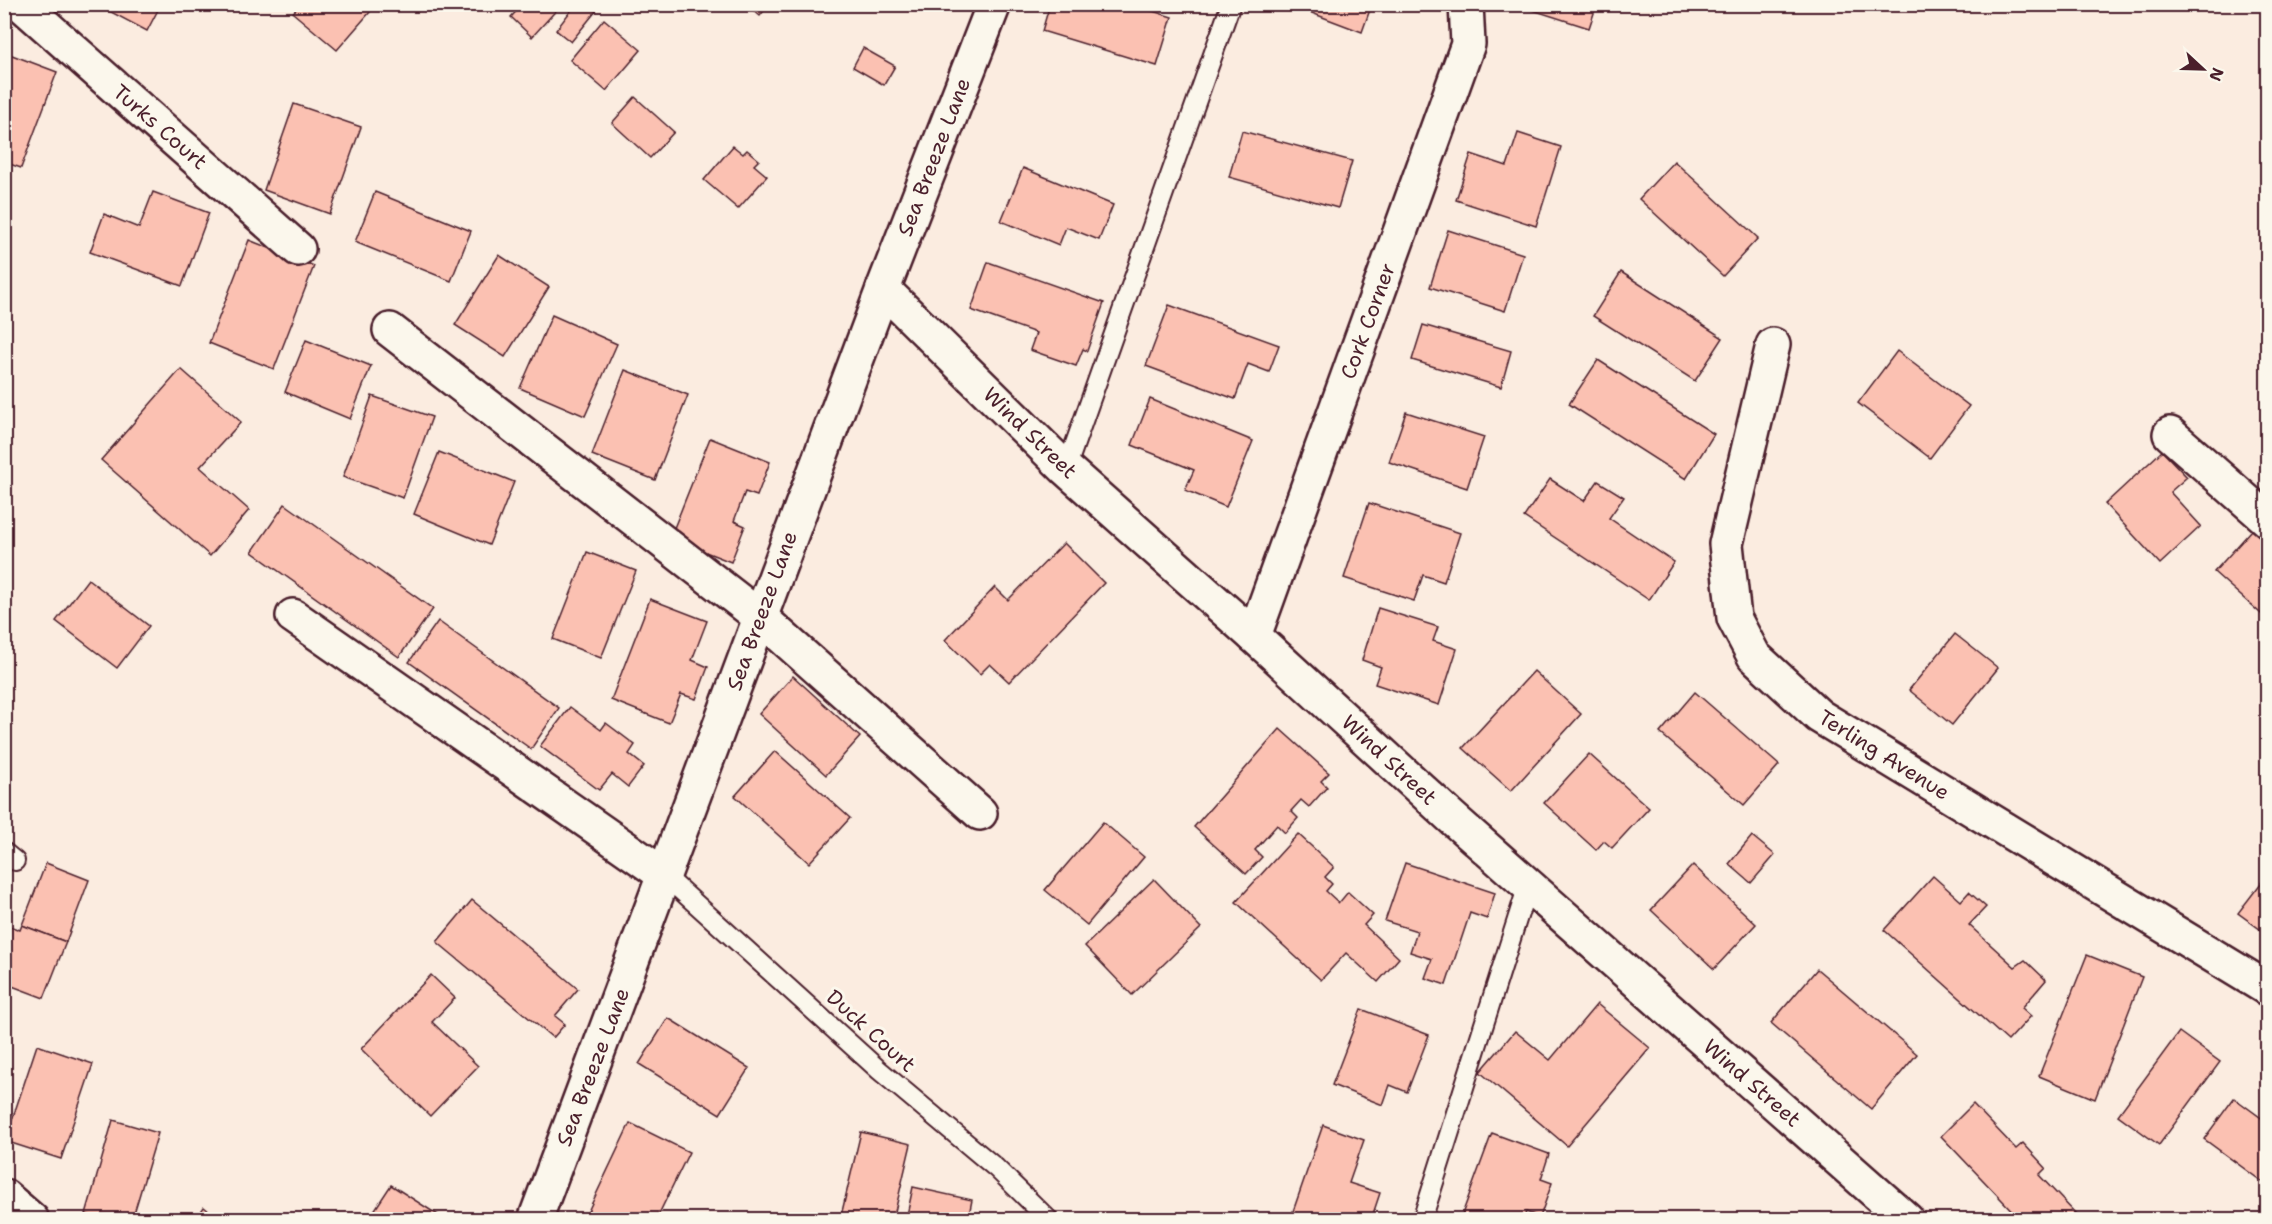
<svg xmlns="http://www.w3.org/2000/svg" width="2272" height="1224" viewBox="0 0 2272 1224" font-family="'Shantell Sans',sans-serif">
	<rect width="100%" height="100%" fill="#fbece0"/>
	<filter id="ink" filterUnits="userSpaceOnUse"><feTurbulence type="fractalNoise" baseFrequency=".0167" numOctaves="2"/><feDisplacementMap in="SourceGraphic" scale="12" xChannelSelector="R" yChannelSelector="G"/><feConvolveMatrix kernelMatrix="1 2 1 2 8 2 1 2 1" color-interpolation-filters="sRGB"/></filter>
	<g filter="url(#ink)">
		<g fill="#fbc1b2" stroke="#4a1f2b" stroke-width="1.5">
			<path d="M112,4H161L147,31L109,11Z"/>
			<path d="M300,4H362L370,12L337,50L293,13Z"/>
			<path d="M523,4H562L532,37L511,17Z"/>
			<path d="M576,4H588L596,11L571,42L556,30Z"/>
			<path d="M746,4H769L760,16Z"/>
			<path d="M1050,4H1130L1172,17L1157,66L1042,31Z"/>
			<path d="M1288,4H1372L1362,32Z"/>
			<path d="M1514,4H1597L1589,28Z"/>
			<path d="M604,19L641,50L606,91L570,60Z"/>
			<path d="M863,48L895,66L884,85L853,67Z"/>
			<path d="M4,52L57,72L21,168L4,162Z"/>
			<path d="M635,97L674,132L650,158L612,123Z"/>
			<path d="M294,104L361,127L330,214L264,190Z"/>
			<path d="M1242,131L1352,161L1338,208L1229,177Z"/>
			<path d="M1518,133L1561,147L1536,226L1456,200L1471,154L1507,166Z"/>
			<path d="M733,146L743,154L747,150L759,160L754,165L767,176L738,209L704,180Z"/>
			<path d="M1674,161L1758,238L1723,276L1639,199Z"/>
			<path d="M1023,168L1113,205L1099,240L1066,227L1059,245L1001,221Z"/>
			<path d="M153,192L209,213L182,286L90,252L104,214L139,228Z"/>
			<path d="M375,192L471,231L451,281L355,242Z"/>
			<path d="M1448,230L1523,254L1505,311L1430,287Z"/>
			<path d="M249,240L314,266L274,369L209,343Z"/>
			<path d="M499,255L549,287L505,357L455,325Z"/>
			<path d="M988,262L1104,303L1087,351L1083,349L1076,366L1030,350L1036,333L971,310Z"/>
			<path d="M1621,272L1723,338L1695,381L1593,316Z"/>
			<path d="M1169,305L1279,345L1269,372L1248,364L1235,399L1146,366Z"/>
			<path d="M552,315L617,344L585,416L520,388Z"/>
			<path d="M1423,325L1511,351L1501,387L1412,360Z"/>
			<path d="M306,340L371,366L350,419L285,392Z"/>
			<path d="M1897,351L1969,406L1930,458L1858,403Z"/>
			<path d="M1598,360L1714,434L1686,479L1569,404Z"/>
			<path d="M181,369L241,422L200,467L249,510L210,556L101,460Z"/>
			<path d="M625,370L688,395L655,480L592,455Z"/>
			<path d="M372,396L432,417L403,498L343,477Z"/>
			<path d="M1150,399L1253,441L1226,507L1185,490L1194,470L1132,445Z"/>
			<path d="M1406,412L1484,437L1467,488L1389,462Z"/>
			<path d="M710,438L770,462L757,496L745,492L734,521L745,526L731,562L670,538Z"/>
			<path d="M2162,451L2187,477L2170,492L2201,526L2160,564L2105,504Z"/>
			<path d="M439,452L514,482L489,545L414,514Z"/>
			<path d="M1550,479L1584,501L1598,481L1624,497L1609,518L1674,562L1649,600L1524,517Z"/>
			<path d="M1369,503L1460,533L1444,582L1423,575L1414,601L1344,578Z"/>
			<path d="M285,504L433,609L399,657L252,552Z"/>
			<path d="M2252,530L2268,544V620L2214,572Z"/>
			<path d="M1064,543L1104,583L1009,682L990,664L980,674L945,640L995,587L1008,600Z"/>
			<path d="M587,552L636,571L601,658L553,639Z"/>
			<path d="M88,579L149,626L117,668L56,621Z"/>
			<path d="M650,599L707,621L692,660L708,667L696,699L681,694L669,723L611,700Z"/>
			<path d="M1378,608L1438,627L1433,641L1457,649L1439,705L1375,684L1381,667L1362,660Z"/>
			<path d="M438,621L559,708L531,749L409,662Z"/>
			<path d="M1955,634L1998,668L1952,725L1909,690Z"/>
			<path d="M1534,671L1581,714L1511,791L1463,748Z"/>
			<path d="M793,676L860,737L826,775L759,714Z"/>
			<path d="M1695,692L1779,765L1744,805L1660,733Z"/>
			<path d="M570,707L601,730L606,723L635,745L629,754L644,766L628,787L612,774L599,790L540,746Z"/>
			<path d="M1280,729L1329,773L1321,781L1327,787L1309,807L1301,800L1291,811L1298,818L1285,833L1277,825L1255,850L1262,857L1246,874L1194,827Z"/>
			<path d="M775,751L850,818L809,863L735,796Z"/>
			<path d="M1589,754L1649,808L1612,848L1604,841L1596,850L1544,803Z"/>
			<path d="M1103,822L1144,857L1087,925L1045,890Z"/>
			<path d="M1298,834L1334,867L1325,877L1332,884L1326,891L1339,903L1348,892L1373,915L1364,925L1399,958L1378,982L1346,953L1321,980L1236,902Z"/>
			<path d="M1752,836L1775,855L1751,883L1729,864Z"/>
			<path d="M46,863L89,880L66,942L22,925Z"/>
			<path d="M1405,863L1495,893L1487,919L1470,913L1446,985L1425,978L1432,959L1410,952L1417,931L1385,921Z"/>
			<path d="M1693,865L1756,924L1714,969L1651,910Z"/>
			<path d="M2268,874V935L2238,913Z"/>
			<path d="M1933,876L1961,901L1969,892L1986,907L1969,925L2015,967L2025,960L2046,980L2022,1008L2031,1016L2008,1041L1884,930Z"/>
			<path d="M1154,879L1201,928L1132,995L1085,946Z"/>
			<path d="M472,900L578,989L555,1016L565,1024L553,1038L437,942Z"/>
			<path d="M4,924L20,930L22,925L66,942L44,998L4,983Z"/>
			<path d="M2087,955L2142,977L2095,1099L2039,1076Z"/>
			<path d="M1817,969L1917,1054L1871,1109L1771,1023Z"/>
			<path d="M431,975L455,998L432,1022L478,1066L430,1116L361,1049Z"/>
			<path d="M1597,1004L1650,1048L1567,1146L1480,1072L1515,1031L1550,1060Z"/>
			<path d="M1361,1009L1429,1035L1407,1092L1390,1085L1383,1105L1332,1085Z"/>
			<path d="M668,1018L749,1068L720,1114L639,1064Z"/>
			<path d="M2179,1032L2220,1062L2159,1145L2118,1115Z"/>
			<path d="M37,1045L93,1064L61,1159L5,1141Z"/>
			<path d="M2234,1098L2268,1123V1186L2204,1139Z"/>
			<path d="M1973,1104L2016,1149L2023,1143L2046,1168L2039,1175L2076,1214L2070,1220H2021L1941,1136Z"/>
			<path d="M113,1120L158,1133L132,1220H104L86,1214Z"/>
			<path d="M630,1123L689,1152L656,1220H584Z"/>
			<path d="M1323,1125L1364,1140L1349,1183L1380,1193L1371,1220H1290Z"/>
			<path d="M861,1132L911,1144L893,1220H840Z"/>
			<path d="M1492,1133L1549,1154L1541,1179L1552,1183L1540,1217L1526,1212L1523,1220H1460Z"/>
			<path d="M391,1185L446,1220H368Z"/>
			<path d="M913,1187L972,1200L968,1220H906Z"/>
			<path d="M204,1207L220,1220H195Z"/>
		</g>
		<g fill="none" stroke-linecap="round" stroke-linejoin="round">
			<defs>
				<g id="service">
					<path d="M1066,469L1231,4"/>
					<path d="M4,852L15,861"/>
					<path d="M664,875L879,1070L996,1168L1049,1220"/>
					<path d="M1422,1220L1528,885"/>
				</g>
				<g id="minor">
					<path d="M21,4L298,249"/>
					<path d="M883,289L1066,469L1254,636L1451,817L1907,1220"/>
					<path d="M390,330L760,617L980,813"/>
					<path d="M1773,345L1726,544L1734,618L1754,656L1819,716L2268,989"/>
					<path d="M2170,434L2268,520"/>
					<path d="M293,616L664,875"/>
					<path d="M1254,636L1468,44L1466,4"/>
					<path d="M4,1196L32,1220"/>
					<path d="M535,1220L883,289L994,4"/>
				</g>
			</defs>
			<use href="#service" stroke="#4a1f2b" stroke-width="22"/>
			<use href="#minor" stroke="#4a1f2b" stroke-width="38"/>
			<use href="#service" stroke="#fbf7ec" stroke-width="18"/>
			<use href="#minor" stroke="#fbf7ec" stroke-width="33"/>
		</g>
	</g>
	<g text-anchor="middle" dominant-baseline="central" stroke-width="6" stroke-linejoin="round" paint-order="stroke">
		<g font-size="21" fill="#4a1f2b" stroke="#fbf7ec">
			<text transform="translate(160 127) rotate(41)">Turks Court</text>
			<text transform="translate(934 157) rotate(-69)">Sea Breeze Lane</text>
			<text transform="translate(1368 321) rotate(-70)">Cork Corner</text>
			<text transform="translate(1030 433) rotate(44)">Wind Street</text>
			<text transform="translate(762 611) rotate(-70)">Sea Breeze Lane</text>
			<text transform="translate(1884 755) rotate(32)">Terling Avenue</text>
			<text transform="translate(1389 760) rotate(43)">Wind Street</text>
			<text transform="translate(871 1031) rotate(42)">Duck Court</text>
			<text transform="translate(593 1067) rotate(-69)">Sea Breeze Lane</text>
			<text transform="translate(1752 1083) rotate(41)">Wind Street</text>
		</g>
	</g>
	<rect width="2272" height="1224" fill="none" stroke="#fbf7ec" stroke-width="24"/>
	<rect x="12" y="12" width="2248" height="1200" fill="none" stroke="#4a1f2b" stroke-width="2" filter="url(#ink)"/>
	<g transform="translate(2203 69) rotate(112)" stroke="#fbf7ec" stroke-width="4.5" paint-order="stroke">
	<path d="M0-4.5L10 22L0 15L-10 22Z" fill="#4a1f2b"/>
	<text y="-9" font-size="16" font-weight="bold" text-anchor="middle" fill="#4a1f2b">N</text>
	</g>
</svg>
